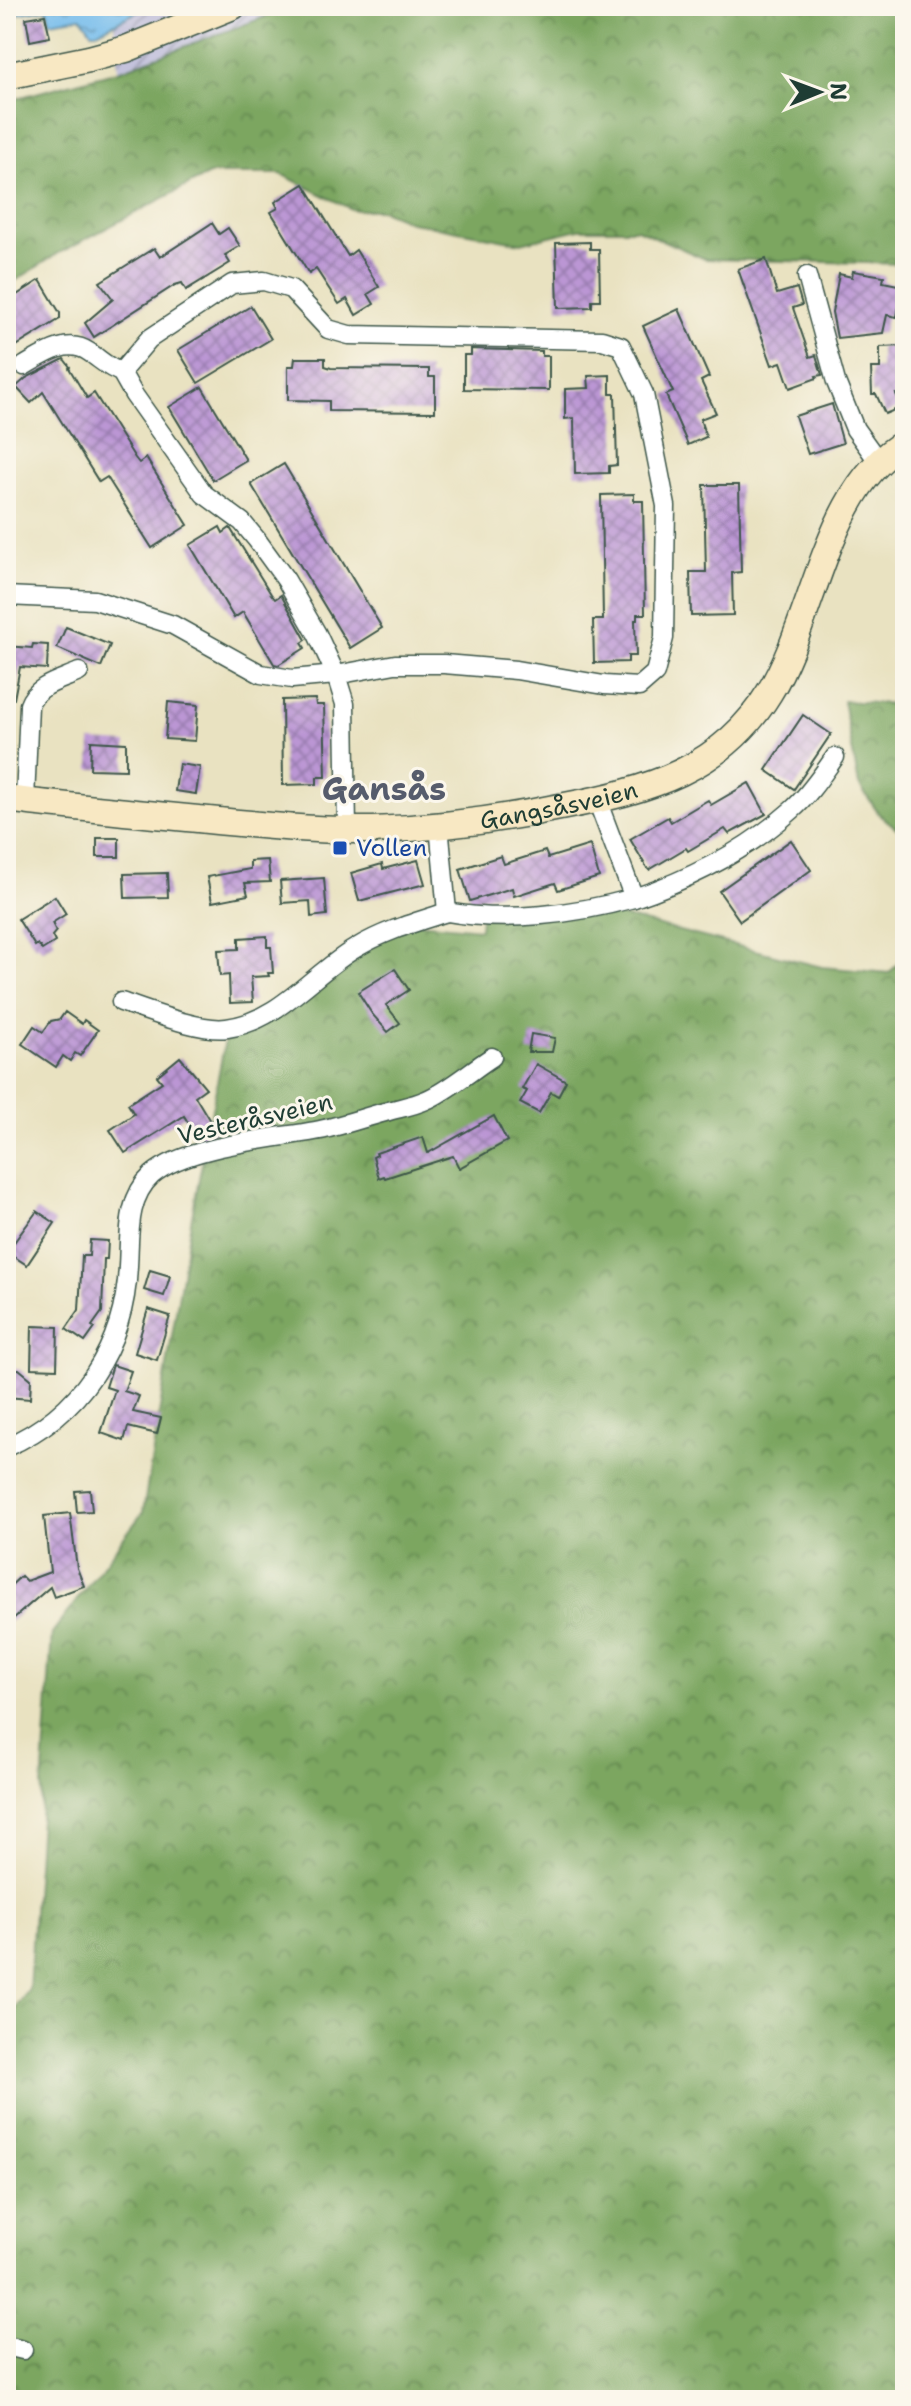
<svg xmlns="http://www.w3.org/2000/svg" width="911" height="2406" viewBox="0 0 911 2406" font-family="'Shantell Sans',sans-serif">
	<defs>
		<pattern id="industrial-furrows" width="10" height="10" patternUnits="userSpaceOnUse" patternTransform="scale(2)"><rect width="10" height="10" fill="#c2c1dc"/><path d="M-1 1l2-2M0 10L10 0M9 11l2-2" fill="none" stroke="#9d9eb3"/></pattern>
		<pattern id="forest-crowns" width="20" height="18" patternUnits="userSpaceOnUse" patternTransform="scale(2)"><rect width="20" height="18" fill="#7ba660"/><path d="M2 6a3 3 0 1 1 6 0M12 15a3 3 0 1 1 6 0" fill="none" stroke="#648850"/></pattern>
		<pattern id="water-ripples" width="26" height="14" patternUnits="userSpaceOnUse" patternTransform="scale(2)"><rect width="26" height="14" fill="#75bcec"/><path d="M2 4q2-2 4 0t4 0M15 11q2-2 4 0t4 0" fill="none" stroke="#5f9ac0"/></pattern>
		<pattern id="building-cross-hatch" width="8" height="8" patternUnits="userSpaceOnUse" patternTransform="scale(2)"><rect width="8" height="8" fill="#bb96d4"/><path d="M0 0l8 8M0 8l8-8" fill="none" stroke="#977cad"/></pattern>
	</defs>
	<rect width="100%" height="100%" fill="#fbf7ec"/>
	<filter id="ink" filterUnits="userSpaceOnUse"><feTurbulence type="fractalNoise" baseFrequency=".0125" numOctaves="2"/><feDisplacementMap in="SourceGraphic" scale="16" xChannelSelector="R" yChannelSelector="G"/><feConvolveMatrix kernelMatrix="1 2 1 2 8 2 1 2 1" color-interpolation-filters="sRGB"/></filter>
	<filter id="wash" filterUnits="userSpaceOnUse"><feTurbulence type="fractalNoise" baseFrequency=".006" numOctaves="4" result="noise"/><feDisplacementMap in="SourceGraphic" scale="32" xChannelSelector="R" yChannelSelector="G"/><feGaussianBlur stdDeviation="1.8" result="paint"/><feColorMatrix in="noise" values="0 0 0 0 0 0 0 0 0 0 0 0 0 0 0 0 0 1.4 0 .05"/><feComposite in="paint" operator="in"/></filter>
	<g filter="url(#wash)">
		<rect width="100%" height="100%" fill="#e9e2c1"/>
		<path fill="url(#industrial-furrows)" d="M141,6H295L118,71L114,24L138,11Z"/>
		<g fill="url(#forest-crowns)" stroke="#4d724a" stroke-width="2">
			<path d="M295,6H905V264L705,259L637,229H579L521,243L411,222L382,210H353L281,174H209L57,254L6,287V101L118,71Z"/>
			<path d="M843,701L905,705V835L879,814L859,785Z"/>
			<path d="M620,916L822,967L889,973L905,956V2400H6V2022L29,1989L52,1633L143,1512L189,1232L225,1040L388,920L480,929L481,917Z"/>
		</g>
		<path fill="url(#water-ripples)" stroke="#4a7c90" stroke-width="2" d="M6,6H141L139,11L97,32H92L81,17L50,22L47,9L6,16Z"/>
		<g id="blocks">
			<g fill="url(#building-cross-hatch)">
				<path d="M45,15L50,37L30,41L26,18Z"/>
				<path d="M304,184L348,256L356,250L379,287L368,294L374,304L356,315L347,299L339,304L316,269L309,274L271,212L278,208L275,202Z"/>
				<path d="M212,223L219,234L228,228L240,246L225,255L230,263L186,290L182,283L175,285L94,337L85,323L113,299L100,282L154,248L160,257Z"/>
				<path d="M590,242V249H599L600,300H592V307L558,308L556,243Z"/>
				<path d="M766,259L777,294L797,288L802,305L793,308L810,357L816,355L822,375L816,376L817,378L790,388L781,362L772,365L738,269Z"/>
				<path d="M853,271L884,276L883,282L903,286L897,317L887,315L883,333L837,338L832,312L839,274L852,277Z"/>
				<path d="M40,280L60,313V319L13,348L6,336V302Z"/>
				<path d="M251,306L271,339L198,383L178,350Z"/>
				<path d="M679,309L709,377L701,381L716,413L700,419L706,437L688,445L666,395L673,392L643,326Z"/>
				<path d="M905,346V394H896L902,407L885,414L876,394H872L871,368H880V347Z"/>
				<path d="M471,349L542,351V356H549V390L464,389V355H471Z"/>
				<path d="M295,358H325V366L331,368L429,369V377H435V412L329,411V401L288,400V366H294Z"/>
				<path d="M64,359L70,367L69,368L87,398L94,393L135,458L139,463L146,458L188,525L152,548L107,477L99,482L43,392L31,403L16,387L26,378Z"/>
				<path d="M610,375V394H615L617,465L609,466V473L575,474L574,418L565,419V389L589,388L588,376Z"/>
				<path d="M202,387L246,460L213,480L169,407Z"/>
				<path d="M832,404L843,443L808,454L795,416Z"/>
				<path d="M284,464L382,628L350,648L251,484Z"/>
				<path d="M704,485H739L741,572L732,573L733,615L691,616L690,572H706Z"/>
				<path d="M634,494V501H643L645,614H637V620H635L636,656H628V662L594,663L593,620H603L601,495Z"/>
				<path d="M220,527L223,533L230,528L271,594L275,599L281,595L306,640L302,643L305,648L278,665L274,664L243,612L234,618L190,545Z"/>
				<path d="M66,627L110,645L101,667L57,648Z"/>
				<path d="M33,644L48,645L47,669L20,667L14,699L6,698V646L32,648Z"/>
				<path d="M315,699L316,705H324L326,777H317V784L283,785L282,700Z"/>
				<path d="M168,702L198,705L195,741L165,739Z"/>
				<path d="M803,715L831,734L794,789L766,770Z"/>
				<path d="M91,741L126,743V770L90,769Z"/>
				<path d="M179,764L200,767L196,794L175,791Z"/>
				<path d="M749,783L766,814L729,834L725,829L688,851L686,848L649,870L647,868L630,839L668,817L671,822L708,800L711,805Z"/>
				<rect x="97" y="838" width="22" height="19"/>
				<path d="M791,840L811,870L740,921L719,891Z"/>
				<path d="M590,845L599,877L558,890L555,883L514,896L512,888L470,901L460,869L501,856L504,864L545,851L548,858Z"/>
				<path d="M268,860L270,882L245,883L248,895L212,902L207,877L250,869V861Z"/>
				<path d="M418,860L425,884L359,901L351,873L382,864L383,869Z"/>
				<path d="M167,873L168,897L125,898L124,874Z"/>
				<path d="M324,878L327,915L311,917L310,901L282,903L280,881Z"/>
				<path d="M55,896L66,914L52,923L56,931L52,936L55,942L42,950L38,944L35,946L18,919Z"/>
				<path d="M267,936V947H271L273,973H268L269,976L251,977L253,1002L230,1003L229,975L220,976L218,950L239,949V938Z"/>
				<path d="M395,969L409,990L386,1005L400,1023L388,1032L372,1014L358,992Z"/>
				<path d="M65,1012L82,1024L84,1020L98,1030L80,1056L75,1053L70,1061L63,1056L56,1067L22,1044L34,1026L43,1032L51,1021L60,1019Z"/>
				<path d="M531,1034L555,1038L552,1052H528Z"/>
				<path d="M180,1057L206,1088L195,1096L216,1131L199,1140L184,1116L125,1153L110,1130L134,1114L128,1104L162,1082L157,1076Z"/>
				<path d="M536,1064L566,1081L558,1096L551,1092L539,1113L520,1103L527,1091L522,1089Z"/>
				<path d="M494,1116L507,1141L459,1168L453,1156L385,1178L384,1176L379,1178L373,1157L377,1155L376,1153L423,1137L428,1153Z"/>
				<path d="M37,1211L55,1223L27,1265L7,1252Z"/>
				<path d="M90,1240L108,1241L107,1259H104L102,1312L92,1326L95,1328L85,1342L66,1329L79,1310L82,1256H89Z"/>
				<path d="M150,1270L170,1276L164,1296L144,1290Z"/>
				<path d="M148,1309L170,1316L157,1360L135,1353Z"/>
				<path d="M32,1326L58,1327L57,1369L31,1368Z"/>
				<path d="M113,1365L131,1371L124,1391L139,1396L133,1412L161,1418L157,1434L128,1427L124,1441L101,1433L115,1390L106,1387Z"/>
				<path d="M6,1369H19L31,1379L30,1399L6,1397Z"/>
				<path d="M90,1490L92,1511L77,1512L75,1491Z"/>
				<path d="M70,1513L77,1568L84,1586L54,1597L50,1587L6,1625V1590L21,1576L26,1581L50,1572L44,1516Z"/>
			</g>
		</g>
	</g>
	<g filter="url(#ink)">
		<use href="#blocks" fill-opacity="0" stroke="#3d5649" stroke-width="2"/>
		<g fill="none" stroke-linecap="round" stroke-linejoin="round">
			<defs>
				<g id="street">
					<path d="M807,276L836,382L855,429L878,461"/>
					<path d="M121,372L134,395L204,494L242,522L257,540L286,580L317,634L336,675L345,704L347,829"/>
					<path d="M6,596L95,600L173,625L261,674L292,679L336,675L395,664H444L516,670L604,685L639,687L655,673L664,638L666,506L644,394L621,346L602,340L349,335L328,329L291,289L264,281L232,284L149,339L121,372C108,368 101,360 89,352C67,337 43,355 24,366"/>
					<path d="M597,800L634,898C691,879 747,850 792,810C809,795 822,775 835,757"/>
					<path d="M25,801L29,705C36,685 62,680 79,672"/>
					<path d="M439,825L447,912C507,923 576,914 634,898"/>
					<path d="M121,1002C148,1011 201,1032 227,1028C279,1021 313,973 356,948C384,931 416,922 447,912"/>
					<path d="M6,1447C80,1415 125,1347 128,1266C130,1235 126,1199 152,1175C185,1146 271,1139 315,1131C338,1127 362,1118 385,1112C398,1108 413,1106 426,1100C446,1092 473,1069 492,1057"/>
					<path d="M6,2346L23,2350"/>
				</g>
				<g id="secondary">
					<path d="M6,76L89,59L126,49L233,6"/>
					<path id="s1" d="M6,799C70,807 134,813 198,819C257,825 315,831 373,830C437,828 503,819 565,806C648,790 722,770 769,693C815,620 826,486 905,443"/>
				</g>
			</defs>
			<use href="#street" stroke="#3d5649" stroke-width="21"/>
			<use href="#secondary" stroke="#3d5649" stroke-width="29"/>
			<use href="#street" stroke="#fff" stroke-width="18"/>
			<use href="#secondary" stroke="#f8e8c3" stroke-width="26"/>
		</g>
	</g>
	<rect fill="#1a4fb4" stroke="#fbf7ec" stroke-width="3" x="332" y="840" width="16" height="16" rx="4"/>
	<g text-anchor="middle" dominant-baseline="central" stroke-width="6" stroke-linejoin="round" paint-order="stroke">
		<g font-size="24" fill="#1f3d34" stroke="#fbf7ec">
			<text stroke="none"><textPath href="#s1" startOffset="556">Gangsåsveien</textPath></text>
			<text transform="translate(255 1119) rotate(-13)">Vesteråsveien</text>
		</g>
		<g font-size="24" fill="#164399" stroke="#fbf7ec" text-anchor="start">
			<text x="356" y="848">Vollen</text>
		</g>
		<g font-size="32" font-weight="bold" fill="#565c6c" stroke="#fbf7ec">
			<text x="384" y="788">Gansås</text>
		</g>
	</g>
	<rect width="911" height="2406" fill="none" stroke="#fbf7ec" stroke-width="32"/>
	<g transform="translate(819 92) rotate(89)" stroke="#fbf7ec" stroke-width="6" paint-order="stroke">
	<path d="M0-6L14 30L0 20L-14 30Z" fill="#1f3d34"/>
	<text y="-12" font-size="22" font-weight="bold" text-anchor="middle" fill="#1f3d34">N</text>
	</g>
</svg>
